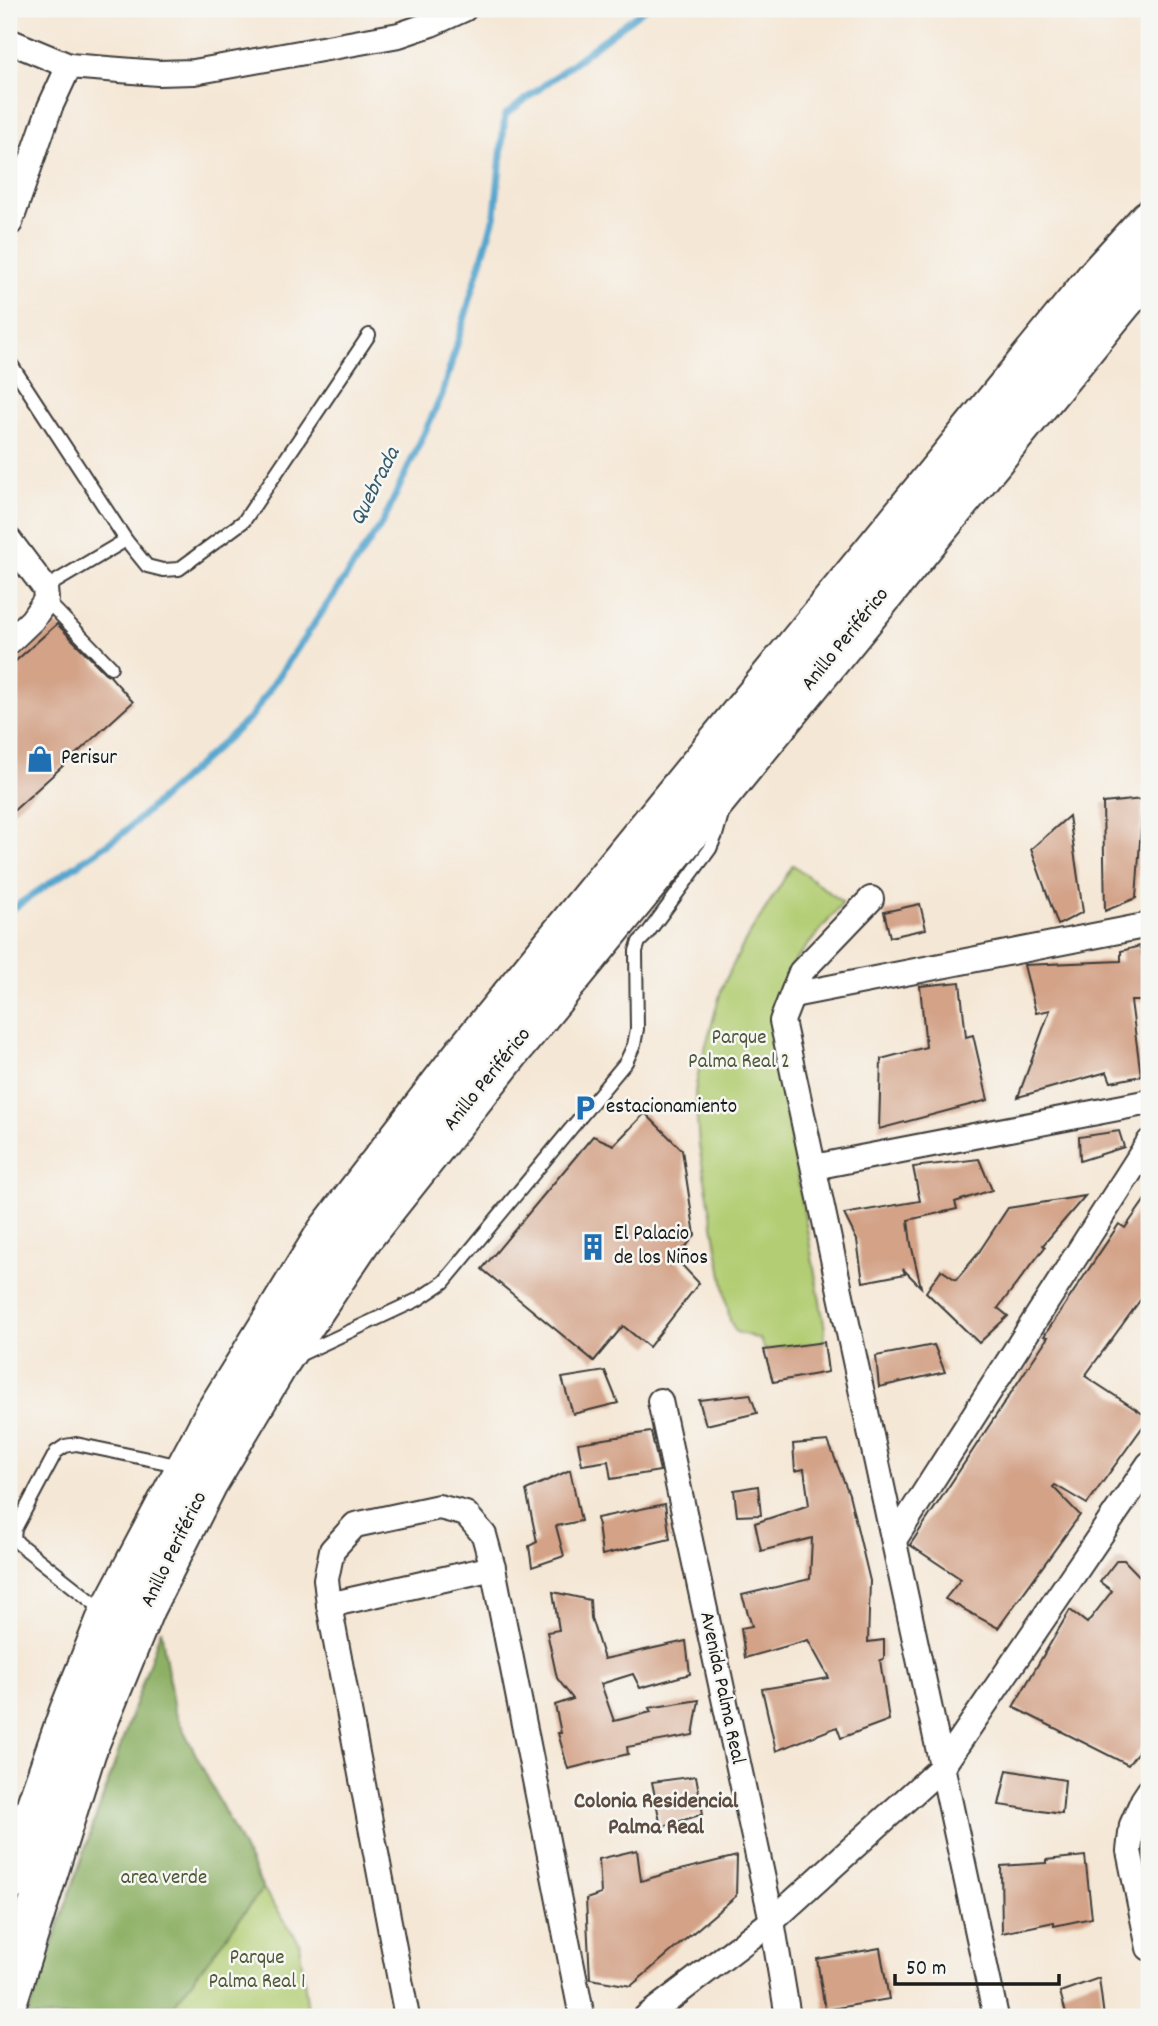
<svg xmlns="http://www.w3.org/2000/svg" width="1158" height="2026" viewBox="0 0 1158 2026" font-family="Dekko,sans-serif">
	<rect width="100%" height="100%" fill="#f6f6f2"/>
	<filter id="ink" filterUnits="userSpaceOnUse"><feTurbulence type="fractalNoise" baseFrequency=".0143" numOctaves="2"/><feDisplacementMap in="SourceGraphic" scale="14" xChannelSelector="R" yChannelSelector="G"/><feConvolveMatrix kernelMatrix="1 2 1 2 8 2 1 2 1" color-interpolation-filters="sRGB"/></filter>
	<filter id="wash" filterUnits="userSpaceOnUse"><feTurbulence type="fractalNoise" baseFrequency=".00686" numOctaves="4" result="noise"/><feDisplacementMap in="SourceGraphic" scale="28" xChannelSelector="R" yChannelSelector="G"/><feGaussianBlur stdDeviation="1.57" result="paint"/><feColorMatrix in="noise" values="0 0 0 0 0 0 0 0 0 0 0 0 0 0 0 0 0 1.4 0 .05"/><feComposite in="paint" operator="in"/></filter>
	<g filter="url(#wash)">
		<rect width="100%" height="100%" fill="#f5e7d5"/>
		<g fill="#b2cd73" stroke="#677448" stroke-width="2">
			<path d="M793,865L843,903L794,962L777,1006L772,1046L784,1101L825,1329L824,1342L764,1350L760,1339L736,1332L730,1321L699,1146L695,1092L698,1074L722,987L744,943Z"/>
			<path d="M263,1888L299,1942L309,2017H176L173,2006Z"/>
		</g>
		<path fill="#8db065" stroke="#546640" stroke-width="2" d="M161,1629L174,1711L263,1888L173,2006L163,2005L155,2017H27Z"/>
		<g fill="none" stroke-linecap="round" stroke-linejoin="round">
			<path stroke="#54a5ce" stroke-width="7" d="M9,911L122,834L251,717L383,522L442,395L495,214L505,115L644,9"/>
		</g>
		<g id="blocks">
			<g fill="#d3a287">
				<path d="M57,624L105,673L110,676L133,702L9,815V667Z"/>
				<path d="M1143,799L1136,898L1105,911L1103,803Z"/>
				<path d="M1069,816L1083,912L1058,925L1031,849Z"/>
				<path d="M920,904L926,929L890,937L884,912Z"/>
				<path d="M1140,946L1149,983V1001H1131L1141,1076L1111,1082L1107,1072L1018,1097L1050,1010L1036,1013L1024,965L1121,961V951Z"/>
				<path d="M960,982L966,1037L973,1035L988,1100L879,1129L881,1059L926,1047L920,986Z"/>
				<path d="M645,1113L682,1150L695,1235L676,1259L699,1283L649,1347L623,1326L594,1361L482,1269L593,1136L614,1145Z"/>
				<path d="M1119,1131L1124,1147L1080,1161L1079,1137Z"/>
				<path d="M979,1159L992,1190L955,1202L957,1209L908,1220L911,1244L921,1287L903,1269L905,1274L863,1282L857,1240L844,1214L920,1201L913,1167Z"/>
				<path d="M1149,1194V1288L1085,1376L1149,1418L1087,1504L1055,1485L1053,1487L1080,1515L998,1628L945,1599L961,1579L910,1545L1048,1337L1044,1336L1119,1224L1125,1228Z"/>
				<path d="M1085,1196L1043,1245L1045,1247L998,1308L1008,1316L979,1343L926,1292L941,1270L956,1280L977,1255L1008,1208Z"/>
				<path d="M824,1342L828,1372L773,1382L764,1350Z"/>
				<path d="M934,1345L945,1372L879,1387L876,1356Z"/>
				<path d="M605,1371L618,1403L573,1414L562,1378Z"/>
				<path d="M750,1394L757,1413L706,1425L699,1400Z"/>
				<path d="M651,1432L660,1471L611,1479L608,1461L582,1465L578,1443Z"/>
				<path d="M828,1441L849,1494L870,1581L868,1642L884,1640V1659L880,1660L889,1720L841,1738L837,1727L776,1751L762,1689L829,1678L808,1640L745,1658L741,1628L752,1626L742,1595L810,1579L812,1538L761,1551L755,1523L809,1505L804,1469L795,1471L793,1444Z"/>
				<path d="M570,1470L581,1521L556,1526L564,1556L532,1567L529,1546L537,1542L526,1490Z"/>
				<path d="M758,1486L761,1515L737,1516L734,1490Z"/>
				<path d="M665,1504L670,1539L602,1555L597,1518Z"/>
				<path d="M1117,1560H1124L1149,1586V1737L1128,1765L1013,1707L1070,1610L1087,1623L1112,1591L1100,1582Z"/>
				<path d="M553,1592L590,1600L591,1618L604,1659L686,1641L690,1674L640,1688L633,1674L601,1684L614,1721L651,1712L649,1708L699,1700L693,1735L627,1747L628,1754L568,1769L558,1733H561L555,1705L573,1699L557,1678L547,1632L559,1630Z"/>
				<path d="M1007,1770L1065,1780L1062,1814L999,1805Z"/>
				<path d="M696,1776L703,1814L661,1827L652,1782Z"/>
				<path d="M637,1850L641,1881L668,1873L737,1856L736,1896L631,1986L590,1979L586,1899L601,1894L599,1859Z"/>
				<path d="M1085,1856L1092,1918L1054,1926V1922L1002,1933L1001,1866L1046,1863V1860Z"/>
				<path d="M880,1948L889,1999L825,2010L817,1959Z"/>
				<path d="M1099,1978L1104,2017H1067L1060,1992Z"/>
			</g>
		</g>
	</g>
	<g filter="url(#ink)">
		<use href="#blocks" fill-opacity="0" stroke="#3d3a38" stroke-width="2"/>
		<g fill="none" stroke-linecap="round" stroke-linejoin="round">
			<defs>
				<g id="service">
					<path d="M9,361L126,540L147,566L163,570L179,569L244,521L369,335"/>
					<path d="M45,588L126,540"/>
					<path d="M46,600L111,667"/>
					<path d="M297,1356L417,1300L444,1282L626,1062L634,1045L637,1029L636,951L639,942L647,934L710,849L716,835L722,814"/>
					<path d="M104,1611L19,1544L14,1538L15,1529L56,1452L65,1446L76,1444L182,1466"/>
				</g>
				<g id="minor">
					<path d="M9,41L69,66L158,73L194,72L399,35L431,24L464,9"/>
					<path d="M10,223L50,107L69,66"/>
					<path d="M9,540L45,588L46,600L32,620L9,642"/>
					<path d="M871,899L801,972L782,1021L996,2017"/>
					<path d="M793,995L1149,925"/>
					<path d="M814,1167L1149,1102"/>
					<path d="M660,1401L772,1921L788,2017"/>
					<path d="M894,1540L1149,1142"/>
					<path d="M329,1605L493,1568"/>
					<path d="M1149,1791L1143,1800L1132,1825L1129,1851L1149,1948"/>
					<path d="M407,2017L329,1605L326,1579L332,1550L355,1525L439,1507L466,1514L484,1535L493,1568L582,2017"/>
					<path d="M646,2017L772,1921L942,1767L1149,1464"/>
				</g>
				<g id="trunk">
					<path d="M9,1882L69,1711L108,1614L213,1416L327,1231L464,1053L1098,275L1149,219"/>
					<path d="M9,1997L87,1750L145,1608L208,1483L278,1365L362,1239L512,1050L1123,302L1149,272"/>
				</g>
			</defs>
			<use href="#service" stroke="#3d3a38" stroke-width="16"/>
			<use href="#minor" stroke="#3d3a38" stroke-width="28"/>
			<use href="#trunk" stroke="#3d3a38" stroke-width="42"/>
			<use href="#service" stroke="#fff" stroke-width="12"/>
			<use href="#minor" stroke="#fff" stroke-width="24"/>
			<use href="#trunk" stroke="#fff" stroke-width="38"/>
		</g>
	</g>
	<defs>
		<symbol id="shop-bare" viewBox="-9 -9 18 18"><path d="M-5-2.5h2.3a2.7 3.5 0 0 1 5.4 0H5L5.5 6h-11ZM-1.5-2.5h3a1.5 2.3 0 0 0-3 0Z" fill="#1f6fb2" stroke="#f6f6f2" stroke-width="2.5" paint-order="stroke"/></symbol>
		<symbol id="parking-bare" viewBox="-9 -9 18 18"><path d="M-3.5-5.5H1a3.5 3.5 0 0 1 0 7H-1V5.5H-3.5ZM-1-3.4V-.6H.8a1.4 1.4 0 0 0 0-2.8Z" fill="#1f6fb2" stroke="#f6f6f2" stroke-width="2.5" paint-order="stroke"/></symbol>
		<symbol id="building-bare" viewBox="-9 -9 18 18"><path d="M-4-6H4V6H1V3H-1V6H-4ZM-2.5-4.3h1.7v1.8h-1.7ZM.8-4.3h1.7v1.8H.8ZM-2.5-1h1.7V.8h-1.7ZM.8-1h1.7V.8H.8Z" fill="#1f6fb2" stroke="#f6f6f2" stroke-width="2.5" paint-order="stroke"/></symbol>
	</defs>
	<g fill-rule="evenodd">
		<use href="#shop-bare" x="21" y="740" width="38" height="38"/>
		<use href="#parking-bare" x="566" y="1089" width="38" height="38"/>
		<use href="#building-bare" x="574" y="1228" width="38" height="38"/>
	</g>
	<g text-anchor="middle" dominant-baseline="central" stroke-width="5" stroke-linejoin="round" paint-order="stroke">
		<g font-size="21" fill="#1c1c1c" stroke="#f6f6f2">
			<text transform="translate(846 640) rotate(-51)">Anillo Periférico</text>
			<text transform="translate(488 1080) rotate(-51)">Anillo Periférico</text>
			<text transform="translate(175 1550) rotate(-64)">Anillo Periférico</text>
			<text transform="translate(721 1688) rotate(78)">Avenida Palma Real</text>
		</g>
		<g font-size="21" fill="#1c1c1c" stroke="#f6f6f2" text-anchor="start">
			<text x="61" y="759">Perisur</text>
			<text x="606" y="1108">estacionamiento</text>
			<text x="614" y="1235">El Palacio<tspan x="614" dy="24">de los Niños</tspan></text>
		</g>
		<g font-size="21" fill="#505a3a" stroke="#f6f6f2">
			<text x="739" y="1039">Parque<tspan x="739" dy="24">Palma Real 2</tspan></text>
			<text x="164" y="1879">area verde</text>
			<text x="257" y="1959">Parque<tspan x="257" dy="24">Palma Real 1</tspan></text>
		</g>
		<g font-size="23" font-style="italic" fill="#355a6c" stroke="#f6f6f2">
			<text transform="translate(376 487) rotate(-63)">Quebrada</text>
		</g>
		<g font-size="23" font-weight="bold" fill="#5c4b41" stroke="#f6f6f2">
			<text x="656" y="1802">Colonia Residencial<tspan x="656" dy="26">Palma Real</tspan></text>
		</g>
	</g>
	<rect width="1158" height="2026" fill="none" stroke="#f6f6f2" stroke-width="35"/>
	<path d="M895 1974v10h164v-10" fill="none" stroke="#1c1c1c" stroke-width="3.5"/>
	<text x="906" y="1974" font-size="21" fill="#1c1c1c" stroke="#f6f6f2" stroke-width="5" paint-order="stroke">50 m</text>
</svg>
